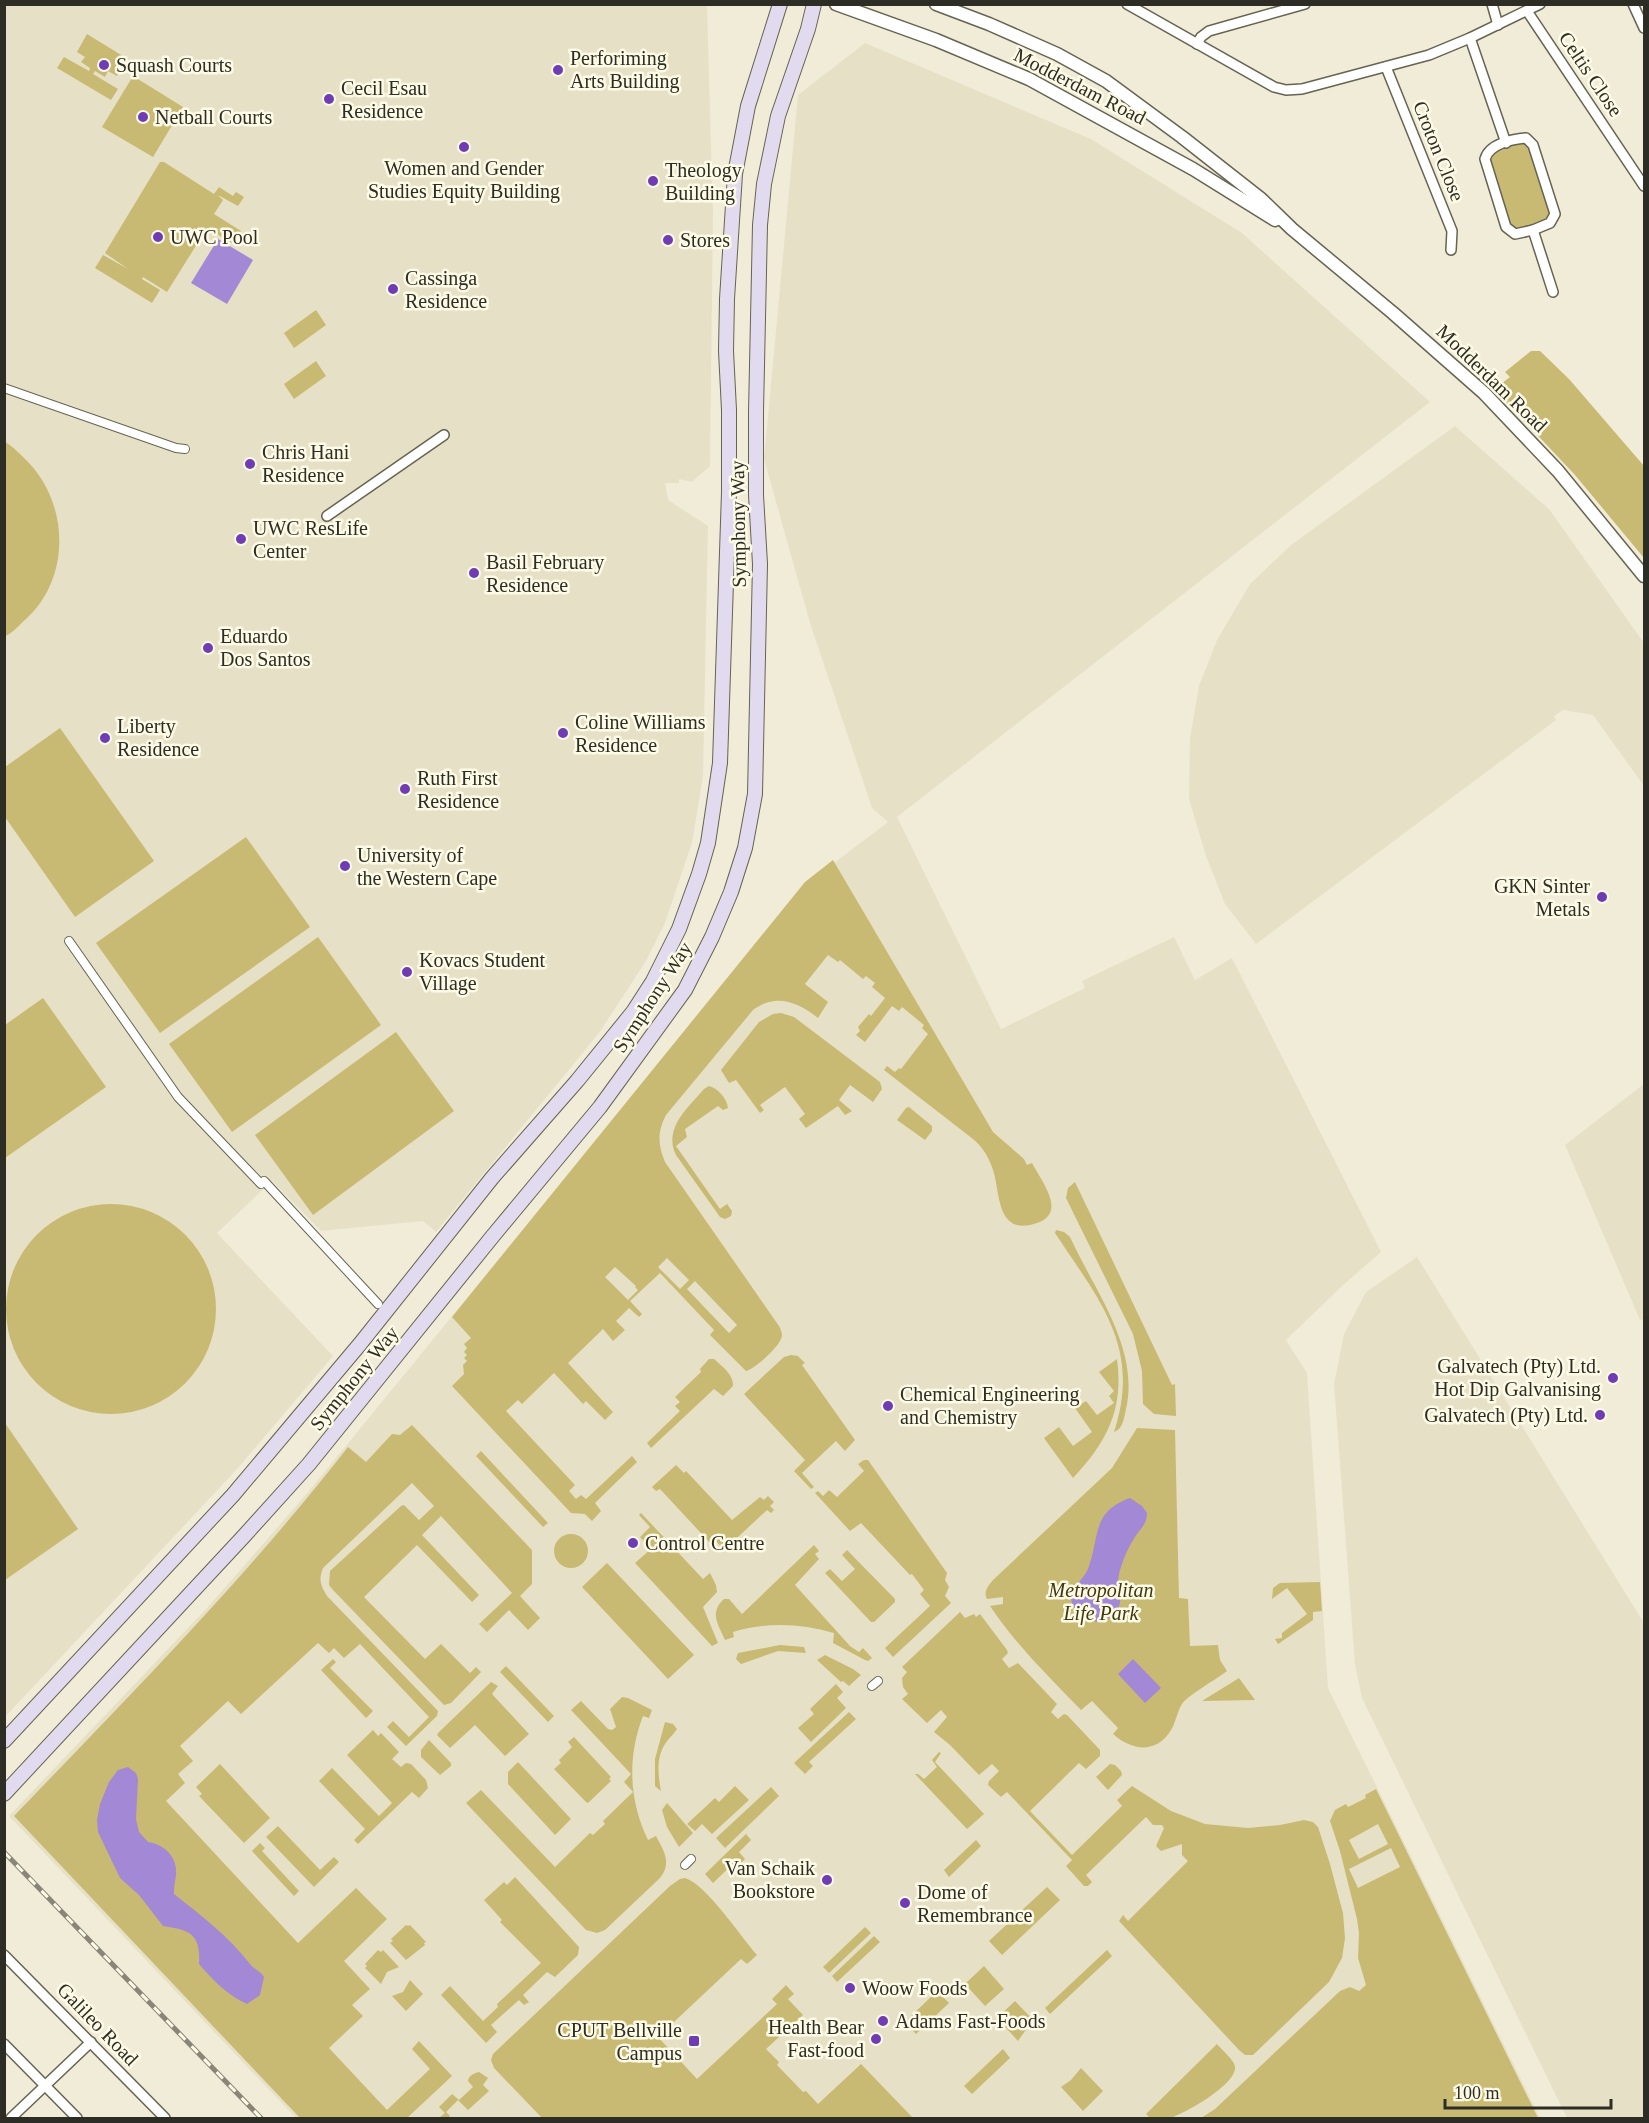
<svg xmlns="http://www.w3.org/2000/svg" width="1649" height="2123" viewBox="0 0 1649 2123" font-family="Georgia,serif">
	<rect width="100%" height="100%" fill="#f0ecd8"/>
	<g fill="#e6e1c6">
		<path d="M5,5H707L713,214L710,466L692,482L679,479V483H665L668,500L708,526L703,776L692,843L665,923L646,961L599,1033L436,1232L423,1221L321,1231L272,1181L217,1233L333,1356L238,1468L5,1717Z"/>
		<path d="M865,43L1091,139L1242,233L1430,402L897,817L1001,1029L1085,988L1082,981L1174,937L1195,980L1232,958L1381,1252L1341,1287L1286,1340L1307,1373L1328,1688L1540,2118H296L9,1816L207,1608L304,1497L805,885L888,822L872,808L810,623L764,459L798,95Z"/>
		<path d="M1455,426L1549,509L1644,643V786L1593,715L1563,710L1554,716L1556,720L1256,944L1225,904L1206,856L1189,799L1190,738L1199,686L1217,640L1250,584L1291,545Z"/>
		<path d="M1644,1084V1319L1640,1320L1565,1145Z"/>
		<path d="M1417,1257L1644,1623V2118H1567L1362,1698L1355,1665L1334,1384L1344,1334L1366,1292Z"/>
	</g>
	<g fill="#c8ba73" fill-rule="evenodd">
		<path d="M87,34L126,58L117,76L108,71L105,77L95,71L93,74L118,89L111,100L57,68L64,57L89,71L90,68L81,62L85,57L77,52Z"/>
		<path d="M133,76L183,107L153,157L102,127Z"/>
		<path d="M1522,142L1529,147L1551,213L1548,221L1518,231L1509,226L1488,156L1492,152Z"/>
		<path d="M160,162H164L214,194L219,187L233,196L236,192L244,197L238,206L218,195L223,200L214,214L241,231L233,244L207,228L167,292L143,277L142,279L160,290L152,303L95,268L103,255L128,269L105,253Z"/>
		<path d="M316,310L326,325L294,348L284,333Z"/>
		<path d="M1531,351H1540L1569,379L1644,466V558L1575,475L1494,389L1510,377L1505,372Z"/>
		<path d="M316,361L326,376L294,399L284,384Z"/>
		<path d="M5,442C11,445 17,451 22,456C69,498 73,576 26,619C19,625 13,633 5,636Z"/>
		<path d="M60,728L154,861L75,917L5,817V767Z"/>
		<path d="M246,837L310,927L160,1033L96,943Z"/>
		<path d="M833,860L993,1132L1024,1159L1027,1165L1032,1163C1044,1185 1070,1217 1030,1225C996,1232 1000,1190 993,1170C989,1158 983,1147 973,1139L884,1070L887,1066L895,1072L899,1068L901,1069L928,1034L922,1028L924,1025L902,1007L899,1011L892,1006L865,1042L856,1035L860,1031L858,1027L869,1014L871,1016L885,998L872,987L875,983L866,976L863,979L840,960L838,962L828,955L805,984L828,1002L818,1018C797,1002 776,993 753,1010L666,1115C657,1132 658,1145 665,1162L779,1326C780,1328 782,1332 782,1335C782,1345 755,1369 746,1371L710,1335L714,1330L660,1273L630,1301L642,1314L639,1317L629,1308L616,1321L625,1330L613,1341L603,1329L568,1363L613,1412L605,1420L586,1401L583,1404L554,1373L522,1404L518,1400L506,1411L575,1485L569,1491L576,1499L581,1495L586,1499L632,1456L637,1462L595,1503L601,1511L592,1521L585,1514L571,1513L452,1386L464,1374L463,1365L467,1361L464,1358L467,1355L464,1352L467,1348L464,1344L471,1338L452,1317L805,882ZM667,1258L689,1280L680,1289L658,1267ZM615,1267L636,1286L635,1287L638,1290L628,1300L605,1277ZM695,1281L737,1325L729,1333L687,1289Z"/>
		<path d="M318,937L381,1025L232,1132L169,1044Z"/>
		<path d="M43,998L106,1087L5,1158V1025Z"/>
		<path d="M773,1014L781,1013L794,1017L880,1082L882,1089L873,1102L850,1085L839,1100L852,1111L845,1115L838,1106L806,1128L799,1119L805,1114L785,1087L760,1105L764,1110L760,1113L736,1080L729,1083L721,1070L759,1022Z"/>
		<path d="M396,1032L454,1111L313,1215L255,1135Z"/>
		<path d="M709,1086C718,1088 727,1099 728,1108L723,1110L718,1106L685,1129L687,1137L676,1146L720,1209L727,1204L732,1211L731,1216L725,1219L720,1217L676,1155C663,1128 688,1108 704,1089Z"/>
		<path d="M909,1107L932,1126V1131L925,1140L897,1120L906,1108Z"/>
		<path d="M1075,1182L1172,1385L1175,1384L1176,1416L1154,1414L1143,1404L1142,1371L1133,1334L1066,1198L1068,1188Z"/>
		<circle cx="111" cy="1309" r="105"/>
		<path d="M1056,1230L1064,1232L1070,1237C1094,1290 1140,1348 1126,1409C1124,1418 1123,1429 1114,1432C1142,1347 1099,1300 1055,1233Z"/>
		<path d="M791,1355L798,1356L805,1363L802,1365L855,1440L845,1451L836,1441L802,1473L814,1487L811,1489L794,1471L805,1460L744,1394L784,1357Z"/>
		<path d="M709,1359H714C722,1366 734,1375 733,1386L723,1396L714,1389L651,1448L647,1443L680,1411L675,1406L680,1402L675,1397L701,1372L700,1369Z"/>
		<path d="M1117,1359C1124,1409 1107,1442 1073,1478L1044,1438L1059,1427L1073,1446L1092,1432L1075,1408L1086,1401L1097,1415L1114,1403L1109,1396L1114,1391L1099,1372Z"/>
		<path d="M5,1423L78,1529L5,1580H4Z"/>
		<path d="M412,1425L532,1550V1584L520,1596L540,1618L528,1630L509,1610L487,1632L479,1624L512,1593L441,1516L422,1535L479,1595L472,1602L417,1545L364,1597L425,1659L441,1644L470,1673L476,1667L481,1672L451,1703L444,1705L333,1590L329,1585L330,1571L401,1506L404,1505L419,1520L434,1506L412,1483L323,1568C318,1580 321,1586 327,1596L438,1711L437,1716L406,1746L387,1727L393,1721L409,1737L429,1717L360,1644L344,1658L334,1648L329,1653L318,1643L241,1714L228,1701L180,1746L193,1761L178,1774L185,1783L166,1801L298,1943L356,1888L387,1919L344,1961L370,1989L352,2005L363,2016L329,2048L387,2110L430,2069L412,2049L419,2041L452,2076L407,2118H300L14,1816C129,1696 246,1578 348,1447L366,1462L392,1434L400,1435Z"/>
		<path d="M1137,1428L1175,1430L1179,1598L1188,1599L1190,1646L1218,1645L1220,1660L1227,1671C1217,1679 1188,1695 1182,1704C1177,1712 1176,1722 1171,1730C1157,1754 1132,1751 1113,1734L1118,1728L1092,1701L1081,1710C1049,1677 1016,1645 990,1606L1003,1604V1597L987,1599C983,1592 988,1586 993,1580L1112,1468Z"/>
		<path d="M481,1451L548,1523L543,1527L476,1456Z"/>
		<path d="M864,1460H868L947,1573L945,1580L949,1587L945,1596L951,1603L893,1657L885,1648L930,1606L920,1594L924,1590L912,1574L910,1575L861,1523L850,1531L815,1493L818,1491L823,1496L829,1490L837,1497L864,1471L858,1464Z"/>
		<path d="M676,1465L684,1473L686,1471L732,1520L760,1497L764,1500L768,1496L774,1502L770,1506L774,1510L771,1513L767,1510L724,1550L716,1541L712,1545L660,1489L656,1491L652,1487Z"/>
		<path d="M641,1513L703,1579L710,1573L716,1585L717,1592L703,1607L718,1643L712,1646L635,1563L651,1549L640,1537L650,1527L639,1515Z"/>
		<circle cx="571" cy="1551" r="17"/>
		<path d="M814,1545L819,1551L815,1554L819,1559L795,1585L850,1646L859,1652L863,1648L872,1658L868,1661L865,1660L833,1643L834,1633C799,1623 767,1622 733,1632L734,1637L725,1640C718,1624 709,1613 724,1599H729L742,1614Z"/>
		<path d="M847,1550L895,1599V1602L874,1622H871L825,1573L830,1569L842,1581L855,1569L842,1555Z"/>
		<path d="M607,1563L694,1655L668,1679L582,1587Z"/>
		<path d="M1320,1582L1322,1611L1313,1612V1620L1278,1644L1275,1639L1282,1638V1633L1307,1614L1287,1588L1272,1599L1273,1588L1280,1583Z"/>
		<path d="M960,1612L965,1618L974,1614L976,1617L980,1614L1007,1650L1008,1653L1002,1659L1009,1668L1018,1663L1057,1704L1051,1712L1058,1719L1064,1714L1067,1715L1100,1750V1756L1086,1769L1079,1763L1030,1811L1072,1855L1122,1806L1117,1800L1132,1786L1171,1811L1205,1824L1248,1828L1280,1825L1304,1820L1313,1822L1318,1827L1330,1864L1343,1913L1345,1938L1342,1958L1329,1982L1253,2055H1245L1239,2050L1119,1921L1123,1915L1128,1921L1188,1861L1182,1855V1844L1161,1851L1156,1846L1164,1828L1162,1825H1153L1146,1817L1086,1875L1092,1882L1088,1886H1084L1066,1866L1072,1860L1007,1792L1001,1797L988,1785L989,1781L999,1771L992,1764L979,1775L950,1745L934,1732L947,1717L941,1710L927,1723L902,1699L908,1694L903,1687L902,1678L907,1672L902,1667Z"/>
		<path d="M780,1645L804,1647L806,1653L778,1651L741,1664L736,1659L738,1653Z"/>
		<path d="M825,1655L853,1669L861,1675L849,1686L843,1681L841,1682L817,1660Z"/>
		<path d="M333,1659L336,1662L330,1668L373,1711L366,1718L321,1670Z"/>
		<path d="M506,1666L554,1716L548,1722L500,1672Z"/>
		<path d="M1239,1678L1255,1700L1202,1701C1214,1693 1227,1686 1239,1678Z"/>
		<path d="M491,1682L498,1686L492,1694L529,1734L505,1756L475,1725L450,1748L437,1735L438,1733Z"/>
		<path d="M836,1684L843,1692L837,1698L846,1708L811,1742L798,1728L814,1714L810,1709Z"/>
		<path d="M622,1697L628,1698L652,1710L649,1718L643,1716C627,1757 629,1801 648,1840L656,1836C664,1851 672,1863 660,1878L605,1930L597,1933L586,1930L466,1803L481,1790L555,1867L590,1833L593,1835L605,1824L603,1821L633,1792L624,1782L631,1774L571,1710L581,1701L608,1729L612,1730L616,1727L610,1709Z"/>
		<path d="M849,1712L856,1719L809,1762L813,1766L805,1774L794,1763Z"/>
		<path d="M665,1722L673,1724L677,1729C674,1734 668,1739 665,1744C656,1758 658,1775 661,1791L655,1786V1759Z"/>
		<path d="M373,1730L378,1736L381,1733L399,1752L392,1759L401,1767L406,1763L411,1764L426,1780L428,1788L419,1798L412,1792L358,1844L354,1840L365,1829L319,1781L332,1768L379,1816L392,1803L347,1755Z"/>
		<path d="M574,1737L611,1777L609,1779L611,1781L588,1803L586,1802L554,1769L561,1763L559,1760L572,1747L568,1742Z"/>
		<path d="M429,1740L451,1763V1766L440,1775L421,1757V1750Z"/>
		<path d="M939,1752L941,1753L935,1762L984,1814L967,1829L915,1774H918L924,1779L937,1767L932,1760Z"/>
		<path d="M518,1762L571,1819L555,1835L508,1784V1772Z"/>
		<path d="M220,1764L270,1818L244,1843L199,1796L202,1794L196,1787Z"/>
		<path d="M1110,1764L1115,1765L1121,1771L1122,1775L1108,1790L1096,1777Z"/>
		<path d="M735,1786L749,1800L712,1834L702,1824L695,1831L687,1824L715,1798L719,1802Z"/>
		<path d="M771,1787L779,1796L725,1848L716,1838Z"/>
		<path d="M1376,1789L1538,2118H1201L1215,2109L1340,1991L1350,1987L1359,1991L1366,1985L1358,1958L1359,1933L1357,1919L1340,1851L1330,1821L1335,1810L1346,1804L1348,1807L1366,1798L1365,1795ZM1378,1824L1388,1844L1359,1859L1349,1840ZM1391,1848L1400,1867L1358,1888L1349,1869Z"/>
		<path d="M667,1803L693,1833L679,1847L667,1827L662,1810Z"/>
		<path d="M278,1826L320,1870L334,1857L339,1862L314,1887L266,1837Z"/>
		<path d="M746,1834L751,1840L739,1852L745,1859L740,1864L736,1861L713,1883L705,1874Z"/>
		<path d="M976,1840L981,1846L949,1877L944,1870Z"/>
		<path d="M260,1843L265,1848L262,1851L299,1891L294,1896L252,1851Z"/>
		<path d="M515,1877L579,1947L578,1955L555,1977L547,1972L523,1995L529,2002L524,2005L519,2000L491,2025L497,2032L486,2043L441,1995L450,1986L483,2021L498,2007L497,2004L541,1963L500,1922L502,1920L484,1900L504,1882L507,1885Z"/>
		<path d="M685,1878C706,1884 741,1937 757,1955L747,1964L741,1959L658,2037L697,2079L777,2004L772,1999L786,1985L794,1994L788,1999L803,2015L766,2049L779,2062L777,2065L803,2092L806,2091L818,2104L861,2064L913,2118H542L494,2068L491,2060L493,2054L670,1886L680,1879Z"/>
		<path d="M1047,1887L1060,1900L1002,1955L989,1941Z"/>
		<path d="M406,1925L408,1926L410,1925L426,1942L424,1943L425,1945L406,1960L390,1943L393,1941L391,1939Z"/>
		<path d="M865,1927L871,1933L829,1973L823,1967Z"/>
		<path d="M874,1936L880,1942L837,1982L832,1976Z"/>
		<path d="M378,1950L381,1952L383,1950L399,1967L387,1972L381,1984L365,1968L367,1966L365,1964Z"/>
		<path d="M1107,1950L1112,1956L1050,2014L1045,2008Z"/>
		<path d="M984,1966L1004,1989L985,2006L965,1984Z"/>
		<path d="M410,1980L423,1994L406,2011L392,1996L403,1992Z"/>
		<path d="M937,1991L949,2003L916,2034L905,2022Z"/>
		<path d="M1015,2001L1036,2023L1025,2031L1018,2041L997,2018Z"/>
		<path d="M1217,2044C1222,2050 1233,2059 1235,2066C1238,2084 1184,2114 1170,2118C1164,2120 1157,2119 1150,2118L1146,2114Z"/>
		<path d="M1003,2049L1010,2058L972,2094L964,2086Z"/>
		<path d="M1081,2068L1103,2091L1083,2111L1061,2087L1071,2080Z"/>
		<path d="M479,2072L488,2078L483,2085L489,2091L468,2110L458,2100L446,2112L450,2116L448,2118H439L445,2113L439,2107L452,2094L459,2100L473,2087L468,2081C468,2076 474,2073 479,2072Z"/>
	</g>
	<g fill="#a388d5">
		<path d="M218,239L253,260L227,304L191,283Z"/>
		<path d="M1130,1498L1142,1506L1147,1513C1147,1524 1141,1528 1135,1537C1129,1546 1124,1557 1121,1567C1111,1594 1135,1602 1102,1623C1089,1621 1067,1611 1072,1594C1074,1585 1086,1577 1089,1566C1100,1534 1092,1512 1130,1498Z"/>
		<path d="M1133,1659L1161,1688L1145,1703L1118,1674Z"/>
		<path d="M128,1767L136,1773L138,1779L136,1819L139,1832L148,1842C164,1844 178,1857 176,1875C175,1882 174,1886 174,1894C202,1916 228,1936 250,1964C254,1969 260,1971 264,1977L260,1995L247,2004C228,1996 212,1979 199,1964C201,1934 190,1930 163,1926L139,1895L120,1878L98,1832L97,1820L100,1804L109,1782L118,1770Z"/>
	</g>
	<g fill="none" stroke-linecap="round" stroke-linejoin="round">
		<defs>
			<g id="pedestrian">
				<path d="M4,388L176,448L185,449"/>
				<path d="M69,941L178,1097L261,1184L264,1181L378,1304"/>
				<path d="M872,1686L878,1681"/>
				<path d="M685,1865L691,1859"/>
			</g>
			<g id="minor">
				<path d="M1127,4L1274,87L1286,90L1302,89L1429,55L1470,38L1540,4"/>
				<path d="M1492,4L1498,25"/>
				<path d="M1633,4L1644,28"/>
				<path d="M1527,11L1644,186"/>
				<path d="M1470,38L1506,143"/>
				<path d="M1197,44L1201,37L1209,31L1305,4"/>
				<path d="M1386,67L1452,231L1451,250"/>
				<path d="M1526,138L1533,145L1555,214L1550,223L1533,230L1515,234L1506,227L1485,159C1489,144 1512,139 1526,138Z"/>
				<path d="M1533,230L1553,292"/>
				<path d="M327,516L444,435"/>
				<path d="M4,1955L165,2118"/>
				<path d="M4,2044L77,2118"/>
				<path d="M11,2118L91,2042"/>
			</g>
			<g id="tertiary">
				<path d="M836,4L936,40L1029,79L1193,169L1275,220"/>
				<path d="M936,4L989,24L1057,54L1106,81L1182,137L1261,199L1292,229L1393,313L1484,393L1558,471L1644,576"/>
			</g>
			<g id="secondary">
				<path d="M4,1741L233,1495L360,1344L492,1178L577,1081L633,1012L653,981L679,929L699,874L708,843L720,763L729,492V410L726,351L727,299L735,174L748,106L780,4"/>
				<path d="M4,1794L244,1536L309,1464L492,1237L600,1107L685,990L712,937L731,892L745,848L755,794L760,564L756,495V412L760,225L764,184L778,116L808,29L814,4"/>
			</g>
		</defs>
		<use href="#pedestrian" stroke="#666351" stroke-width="10"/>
		<use href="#minor" stroke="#666351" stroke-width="12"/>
		<use href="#tertiary" stroke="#666351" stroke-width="15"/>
		<use href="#secondary" stroke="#666351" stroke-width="16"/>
		<use href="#pedestrian" stroke="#fff" stroke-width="8"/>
		<use href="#minor" stroke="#fff" stroke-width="9"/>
		<use href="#tertiary" stroke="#fff" stroke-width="12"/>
		<use href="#secondary" stroke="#e2dbef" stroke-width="14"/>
		<defs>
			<path id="rail" d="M4,1852L261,2118"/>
		</defs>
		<use href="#rail" stroke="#898679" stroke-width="5"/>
		<use href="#rail" stroke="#fdfae5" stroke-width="3" stroke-dasharray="9" stroke-linecap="butt"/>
	</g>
	<g fill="#703cb3" stroke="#fdfae5" stroke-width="2">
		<circle cx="104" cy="65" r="6"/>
		<circle cx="558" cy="70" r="6"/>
		<circle cx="329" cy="99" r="6"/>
		<circle cx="143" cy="117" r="6"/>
		<circle cx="464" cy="147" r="6"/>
		<circle cx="653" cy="181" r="6"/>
		<circle cx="158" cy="237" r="6"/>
		<circle cx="668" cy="240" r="6"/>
		<circle cx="393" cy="289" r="6"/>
		<circle cx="250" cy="464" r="6"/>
		<circle cx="241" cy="539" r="6"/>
		<circle cx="474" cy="573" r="6"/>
		<circle cx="208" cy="648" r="6"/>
		<circle cx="563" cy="733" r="6"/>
		<circle cx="105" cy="738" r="6"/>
		<circle cx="405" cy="789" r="6"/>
		<circle cx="345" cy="866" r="6"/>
		<circle cx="1602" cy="897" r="6"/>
		<circle cx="407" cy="972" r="6"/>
		<circle cx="1613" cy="1378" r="6"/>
		<circle cx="888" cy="1406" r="6"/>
		<circle cx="1600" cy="1415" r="6"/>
		<circle cx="633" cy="1543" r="6"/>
		<circle cx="827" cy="1880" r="6"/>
		<circle cx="905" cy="1903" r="6"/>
		<circle cx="850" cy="1988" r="6"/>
		<circle cx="883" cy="2021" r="6"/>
		<circle cx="876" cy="2039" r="6"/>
		<rect x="688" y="2035" width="12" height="12" rx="3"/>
	</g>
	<g text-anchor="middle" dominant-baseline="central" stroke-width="5" stroke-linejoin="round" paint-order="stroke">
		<g font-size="20" fill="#2e2d25" stroke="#fdfae5" text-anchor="start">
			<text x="570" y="58">Perforiming<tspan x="570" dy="23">Arts Building</tspan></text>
			<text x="116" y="65">Squash Courts</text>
			<text x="341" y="88">Cecil Esau<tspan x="341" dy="23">Residence</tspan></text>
			<text x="155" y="117">Netball Courts</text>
			<text x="464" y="168" text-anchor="middle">Women and Gender<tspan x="464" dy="23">Studies Equity Building</tspan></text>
			<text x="665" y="170">Theology<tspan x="665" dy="23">Building</tspan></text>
			<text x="170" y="237">UWC Pool</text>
			<text x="680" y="240">Stores</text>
			<text x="405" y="278">Cassinga<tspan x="405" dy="23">Residence</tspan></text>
			<text x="262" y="452">Chris Hani<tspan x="262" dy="23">Residence</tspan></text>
			<text x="253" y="528">UWC ResLife<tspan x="253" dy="23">Center</tspan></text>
			<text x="486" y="562">Basil February<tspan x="486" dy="23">Residence</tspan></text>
			<text x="220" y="636">Eduardo<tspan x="220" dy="23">Dos Santos</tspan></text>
			<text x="575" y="722">Coline Williams<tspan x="575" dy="23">Residence</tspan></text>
			<text x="117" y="726">Liberty<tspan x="117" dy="23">Residence</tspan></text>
			<text x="417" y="778">Ruth First<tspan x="417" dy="23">Residence</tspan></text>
			<text x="357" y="855">University of<tspan x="357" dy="23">the Western Cape</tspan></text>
			<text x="1590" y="886" text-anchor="end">GKN Sinter<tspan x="1590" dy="23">Metals</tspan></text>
			<text x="419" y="960">Kovacs Student<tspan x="419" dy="23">Village</tspan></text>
			<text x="1601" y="1366" text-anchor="end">Galvatech (Pty) Ltd.<tspan x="1601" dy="23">Hot Dip Galvanising</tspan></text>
			<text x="900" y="1394">Chemical Engineering<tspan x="900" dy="23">and Chemistry</tspan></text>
			<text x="1588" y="1415" text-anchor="end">Galvatech (Pty) Ltd.</text>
			<text x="645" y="1543">Control Centre</text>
			<text x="815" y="1868" text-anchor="end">Van Schaik<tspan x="815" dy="23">Bookstore</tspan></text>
			<text x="917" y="1892">Dome of<tspan x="917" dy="23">Remembrance</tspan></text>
			<text x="862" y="1988">Woow Foods</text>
			<text x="895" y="2021">Adams Fast-Foods</text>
			<text x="864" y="2027" text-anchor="end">Health Bear<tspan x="864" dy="23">Fast-food</tspan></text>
			<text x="682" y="2030" text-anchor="end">CPUT Bellville<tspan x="682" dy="23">Campus</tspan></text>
		</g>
		<g font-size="20" fill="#2e2d25" stroke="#fdfae5">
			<text transform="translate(1591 74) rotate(56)">Celtis Close</text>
			<text transform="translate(1080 86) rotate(27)">Modderdam Road</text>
			<text transform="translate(1439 151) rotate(68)">Croton Close</text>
			<text transform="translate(1492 378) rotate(44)">Modderdam Road</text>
			<text transform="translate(738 524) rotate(-91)">Symphony Way</text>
			<text transform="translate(652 997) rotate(-57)">Symphony Way</text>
			<text transform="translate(354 1378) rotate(-51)">Symphony Way</text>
			<text transform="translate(98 2024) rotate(46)">Galileo Road</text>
		</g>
		<g font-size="20" font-style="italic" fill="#3f3810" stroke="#fdfae5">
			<text x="1101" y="1590">Metropolitan<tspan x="1101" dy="23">Life Park</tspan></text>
		</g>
	</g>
	<rect width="1649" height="2123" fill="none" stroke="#2e2d25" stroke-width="12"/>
	<path d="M1445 2099v9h166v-9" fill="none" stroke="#2e2d25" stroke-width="3"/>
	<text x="1454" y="2099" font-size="18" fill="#2e2d25" stroke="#fdfae5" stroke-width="4.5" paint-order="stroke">100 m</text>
</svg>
